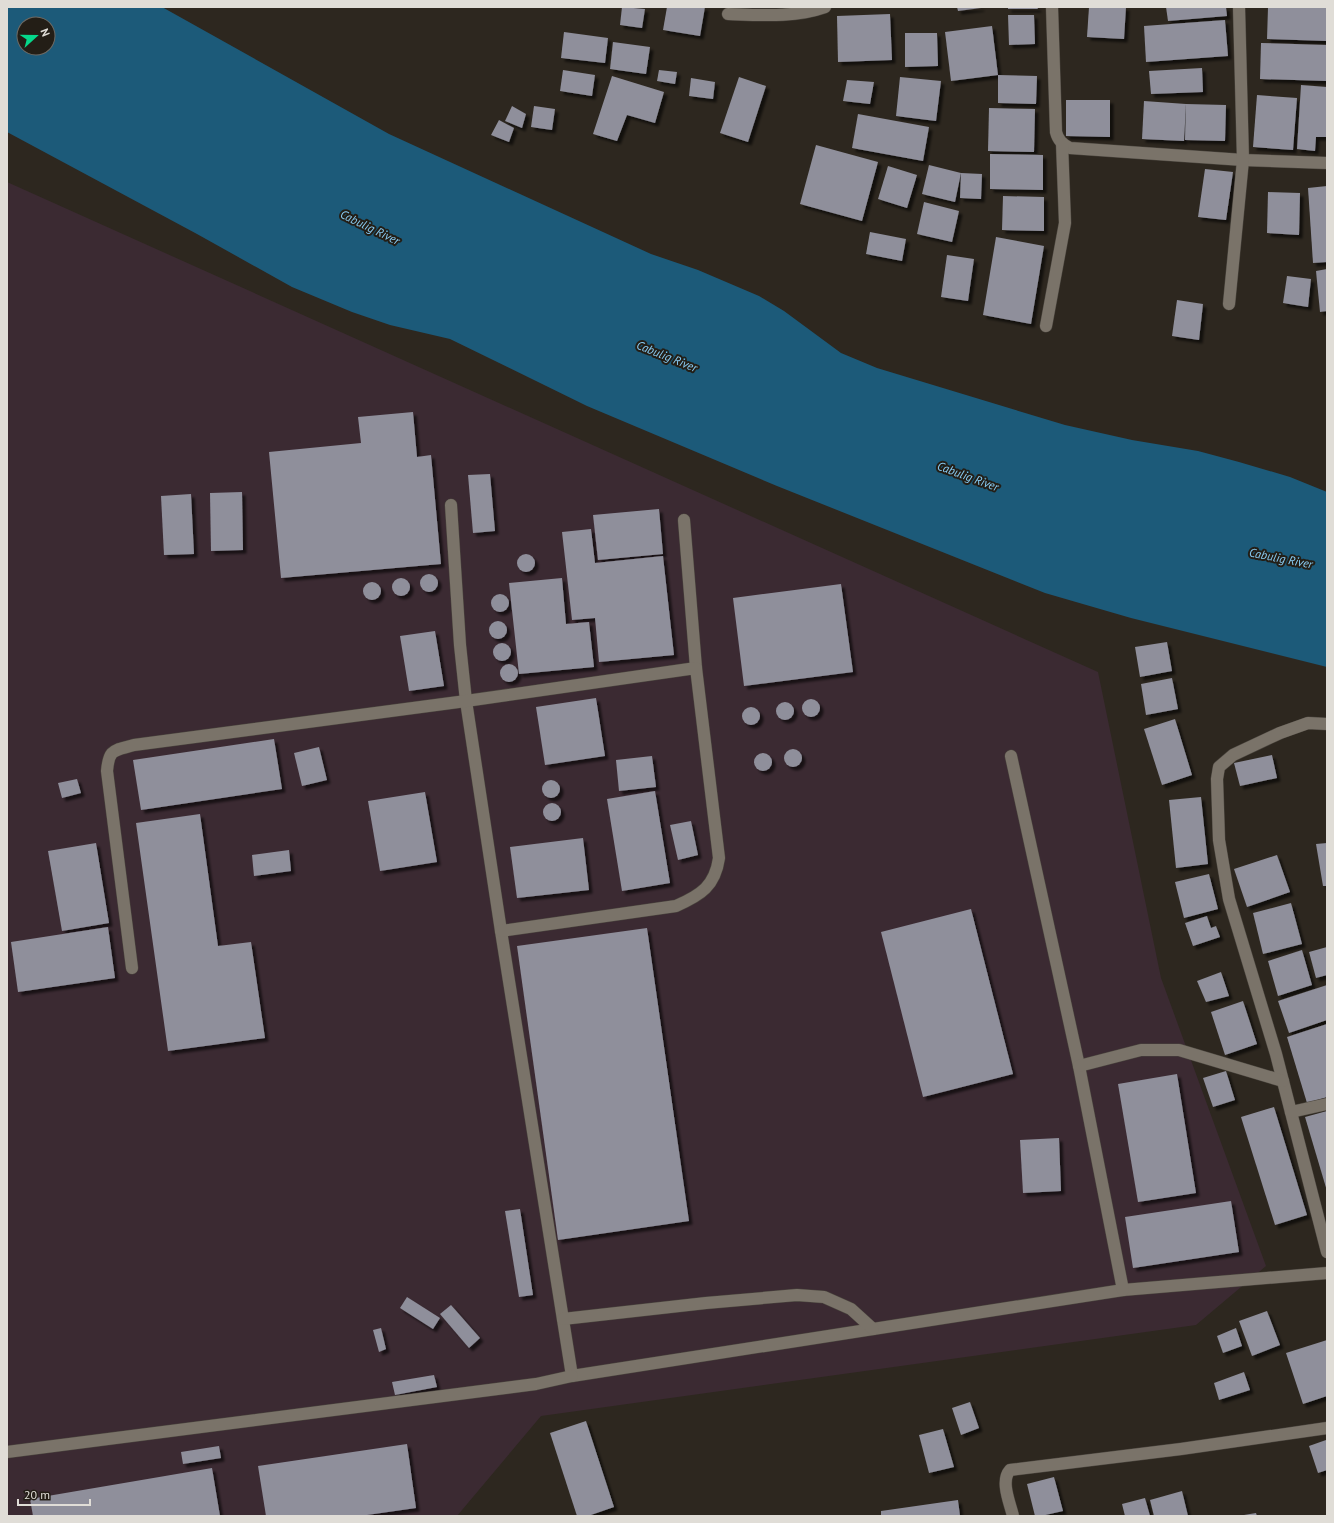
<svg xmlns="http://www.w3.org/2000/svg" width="1334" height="1523" viewBox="0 0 1334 1523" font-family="'PT Sans',sans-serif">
	<defs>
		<filter id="shadow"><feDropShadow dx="3.5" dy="3.5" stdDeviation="1" flood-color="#0009"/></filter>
	</defs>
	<rect width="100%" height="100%" fill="#2d271f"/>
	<path fill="#3b2a32" d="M7,182L1098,672L1161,978L1266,1266L1196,1325L541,1416L457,1516H7Z"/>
	<path fill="#1c5a79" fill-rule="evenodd" d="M7,7H162L389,134L651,254L698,270L759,296L784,311L841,353L877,368L1065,425L1132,440L1198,451L1239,462L1290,477L1327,492V667L1131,618L1045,593L777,486L587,406L450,339L390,325L352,312L292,287L197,234L7,132ZM24,24H48V48H24Z"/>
	<g fill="#8f8f9b" filter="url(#shadow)">
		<path d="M622,7L645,9L642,28L620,25Z"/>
		<path d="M667,7H705L700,36L663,30Z"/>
		<path d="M957,7H981V8L958,11Z"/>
		<path d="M1008,7H1037L1038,9H1008Z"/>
		<path d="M1089,7H1126L1124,39L1087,37Z"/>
		<path d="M1166,7H1226L1227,16L1168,21Z"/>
		<path d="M1268,7H1327V41L1267,39Z"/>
		<path d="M890,14L892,60L838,62L837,16Z"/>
		<path d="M1008,15H1034L1035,44L1009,45Z"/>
		<path d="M1225,20L1228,56L1146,62L1144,26Z"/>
		<path d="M992,26L998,75L951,81L945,32Z"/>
		<path d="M564,32L608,38L605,63L561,58Z"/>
		<path d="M905,33H937L938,66L905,67Z"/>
		<path d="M613,42L650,47L646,74L610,69Z"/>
		<path d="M1261,43L1327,45V81L1260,79Z"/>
		<path d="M1202,68L1203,92L1151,94L1149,71Z"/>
		<path d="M563,70L595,75L592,96L560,91Z"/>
		<path d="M659,70L677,72L675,84L657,81Z"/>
		<path d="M998,75L1037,76L1036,104L998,103Z"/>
		<path d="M612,76L664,92L655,123L627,115L617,141L593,134Z"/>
		<path d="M739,77L766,86L748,142L720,133Z"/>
		<path d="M900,77L941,81L936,121L896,116Z"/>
		<path d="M691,78L715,82L713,99L689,96Z"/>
		<path d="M847,80L874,82L870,104L843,101Z"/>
		<path d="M1301,85L1327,87V137H1316L1315,151L1297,149Z"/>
		<path d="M1257,95L1297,98L1293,150L1253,147Z"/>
		<path d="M1066,100H1110V137L1066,136Z"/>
		<path d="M1144,101L1186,104L1184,141L1142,139Z"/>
		<path d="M1186,104L1226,105L1225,141L1185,140Z"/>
		<path d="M512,106L526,114L522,128L505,121Z"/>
		<path d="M534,106L555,109L552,130L531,127Z"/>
		<path d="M989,108L1035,109L1034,152L988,151Z"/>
		<path d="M858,114L929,127L923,161L852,148Z"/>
		<path d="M499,120L514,128L509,142L491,135Z"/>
		<path d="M816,145L878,162L862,221L800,204Z"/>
		<path d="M990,154L1043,155V190L990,189Z"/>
		<path d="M929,165L961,173L955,202L922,194Z"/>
		<path d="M888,166L917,175L907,208L878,199Z"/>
		<path d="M1205,169L1233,172L1226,220L1198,217Z"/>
		<path d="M961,173L982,174L981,199L960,198Z"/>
		<path d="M1327,186V262L1313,263L1308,188Z"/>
		<path d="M1268,192L1300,193L1299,235L1267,233Z"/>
		<path d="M1003,196L1044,197V231L1002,230Z"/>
		<path d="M924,202L959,211L952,242L917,234Z"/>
		<path d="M870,232L906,239L902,261L866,254Z"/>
		<path d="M996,237L1044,246L1031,324L983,315Z"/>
		<path d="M947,255L974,259L968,301L941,297Z"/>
		<path d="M1327,269V311L1320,312L1316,271Z"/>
		<path d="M1287,276L1311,279L1308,307L1283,303Z"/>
		<path d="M1177,300L1203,304L1199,340L1172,336Z"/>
		<path d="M413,412L417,457L431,455L441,564L281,578L269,452L361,443L358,417Z"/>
		<path d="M490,474L495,531L473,533L468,475Z"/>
		<path d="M242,492L243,550L211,551L210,493Z"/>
		<path d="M191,494L194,554L164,555L161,496Z"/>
		<path d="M659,509L663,554L598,560L593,515Z"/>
		<path d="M591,529L595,563L663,556L674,655L599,662L595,618L572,620L562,532Z"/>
		<circle cx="526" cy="563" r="9"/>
		<circle cx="429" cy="583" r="9"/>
		<circle cx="401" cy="587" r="9"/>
		<path d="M562,578L566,624L589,622L594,667L519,674L509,583Z"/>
		<circle cx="372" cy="591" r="9"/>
		<path d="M841,584L853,672L744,686L733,598Z"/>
		<circle cx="500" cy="603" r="9"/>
		<circle cx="498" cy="630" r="9"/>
		<path d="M435,631L444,686L409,691L400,636Z"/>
		<path d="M1167,642L1172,671L1140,677L1135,647Z"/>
		<circle cx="502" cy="652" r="9"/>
		<circle cx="509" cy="673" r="9"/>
		<path d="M1172,678L1178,709L1146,715L1141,684Z"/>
		<path d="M596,698L605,756L545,765L536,707Z"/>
		<circle cx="811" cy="708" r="9"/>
		<circle cx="785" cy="711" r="9"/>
		<circle cx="751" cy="716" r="9"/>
		<path d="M1175,719L1192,775L1162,785L1144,729Z"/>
		<path d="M274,739L282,789L141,810L133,760Z"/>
		<path d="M319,747L327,780L302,786L294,753Z"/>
		<circle cx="793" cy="758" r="9"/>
		<circle cx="763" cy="762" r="9"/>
		<path d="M1272,755L1277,778L1240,786L1234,763Z"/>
		<path d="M652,756L656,787L619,791L616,760Z"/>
		<path d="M77,779L81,793L62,798L58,783Z"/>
		<circle cx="551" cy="789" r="9"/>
		<path d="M655,791L670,883L622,891L607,799Z"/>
		<path d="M425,792L437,862L380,871L368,801Z"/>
		<path d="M1201,797L1208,864L1176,868L1169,800Z"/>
		<circle cx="552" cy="812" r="9"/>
		<path d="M200,814L218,946L251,942L265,1038L168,1051L136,823Z"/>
		<path d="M691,821L698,855L678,860L670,825Z"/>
		<path d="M583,838L589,890L517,898L510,847Z"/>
		<path d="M96,843L109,923L62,931L48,851Z"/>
		<path d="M1327,843V886H1323L1316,844Z"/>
		<path d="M289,850L291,871L254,876L252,855Z"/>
		<path d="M1277,855L1290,892L1247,907L1234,869Z"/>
		<path d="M1209,874L1218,909L1184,918L1175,882Z"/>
		<path d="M1291,903L1302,944L1263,954L1253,913Z"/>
		<path d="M971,909L1013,1074L923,1097L881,932Z"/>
		<path d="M1207,916L1211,928L1216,926L1220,937L1193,946L1185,923Z"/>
		<path d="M108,927L115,978L18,992L11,942Z"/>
		<path d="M647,928L689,1221L558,1240L517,946Z"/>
		<path d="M1327,947V975L1316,978L1309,952Z"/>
		<path d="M1302,950L1312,985L1278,996L1268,961Z"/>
		<path d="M1221,972L1229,996L1206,1002L1197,981Z"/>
		<path d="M1327,985V1020L1289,1033L1278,1001Z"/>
		<path d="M1243,1001L1257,1044L1225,1055L1211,1012Z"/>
		<path d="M1327,1024V1097L1307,1103L1287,1037Z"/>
		<path d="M1226,1071L1235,1100L1213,1107L1203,1078Z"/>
		<path d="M1177,1074L1196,1193L1138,1202L1118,1084Z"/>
		<path d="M1274,1107L1307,1215L1275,1225L1241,1117Z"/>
		<path d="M1327,1111V1191L1305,1117Z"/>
		<path d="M1059,1138L1061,1191L1023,1193L1020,1140Z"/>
		<path d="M1231,1201L1239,1252L1133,1268L1125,1217Z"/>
		<path d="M520,1209L533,1295L519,1297L505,1211Z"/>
		<path d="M407,1297L440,1318L433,1329L400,1308Z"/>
		<path d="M451,1305L480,1338L469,1348L440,1314Z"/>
		<path d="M1267,1311L1280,1345L1252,1356L1239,1321Z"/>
		<path d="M381,1328L386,1349L379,1352L373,1330Z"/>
		<path d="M1236,1328L1242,1346L1223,1353L1217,1336Z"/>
		<path d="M1327,1340V1396L1303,1404L1286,1353Z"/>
		<path d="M1244,1372L1250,1390L1219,1400L1214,1383Z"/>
		<path d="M434,1375L437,1387L395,1395L392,1382Z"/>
		<path d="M970,1402L979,1428L961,1435L952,1408Z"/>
		<path d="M586,1421L614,1507L588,1516H577L550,1433Z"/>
		<path d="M943,1429L954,1467L929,1473L919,1435Z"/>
		<path d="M1326,1440L1327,1470L1318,1473L1309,1446Z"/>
		<path d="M407,1444L416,1508L360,1516H266L258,1466Z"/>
		<path d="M219,1446L221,1458L183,1464L181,1452Z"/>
		<path d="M212,1468L220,1516H33L30,1499Z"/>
		<path d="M1054,1477L1063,1511L1041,1516H1035L1027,1484Z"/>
		<path d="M1182,1491L1188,1516H1154L1150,1500Z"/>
		<path d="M1145,1498L1150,1516H1125L1122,1504Z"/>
		<path d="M958,1500L960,1516H881V1511Z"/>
		<path d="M1256,1513L1257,1516H1244V1515Z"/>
	</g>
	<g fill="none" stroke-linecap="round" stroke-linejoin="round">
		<defs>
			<g id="minor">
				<path d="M1052,7L1056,132C1058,140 1062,144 1070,148L1243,160L1327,163"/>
				<path d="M728,14C760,15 794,18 825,7"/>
				<path d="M1229,304L1243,160L1239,7"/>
				<path d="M1046,326L1065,223L1062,143"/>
				<path d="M451,505L460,645L466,701L501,931L572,1376L1123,1290L1327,1273"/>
				<path d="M684,520L696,668"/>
				<path d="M1327,724L1308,723L1280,733L1233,755L1219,767L1217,779L1219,840L1229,899L1276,1054L1327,1252"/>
				<path d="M1011,756L1079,1066L1123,1290"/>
				<path d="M132,968L107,771C109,748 114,751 134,745L466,701L696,668L719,858C715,886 701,895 676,906L501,931"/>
				<path d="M1079,1066L1141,1050H1179L1283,1081"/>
				<path d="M1291,1112L1327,1104"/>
				<path d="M563,1319L706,1303L797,1295L824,1297L851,1309L873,1329"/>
				<path d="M7,1452L536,1384L572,1376"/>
				<path d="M1013,1516C1010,1503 1000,1481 1010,1470L1181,1449L1327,1428"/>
			</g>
		</defs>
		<use href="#minor" stroke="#4a453e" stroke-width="13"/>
		<use href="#minor" stroke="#7a7369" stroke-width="12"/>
	</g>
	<g text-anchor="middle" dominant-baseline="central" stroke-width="4" stroke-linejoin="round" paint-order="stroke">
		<g font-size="12" font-style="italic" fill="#89ccf3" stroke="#231e16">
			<text transform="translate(370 227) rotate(26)">Cabulig River</text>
			<text transform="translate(667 356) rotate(22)">Cabulig River</text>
			<text transform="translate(968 476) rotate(20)">Cabulig River</text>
			<text transform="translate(1281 558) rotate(11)">Cabulig River</text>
		</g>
	</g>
	<rect width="1334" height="1523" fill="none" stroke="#e0ddd7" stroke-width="16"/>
	<g transform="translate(36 36) rotate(69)"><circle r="19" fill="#231e16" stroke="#6f6a63"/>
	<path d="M0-3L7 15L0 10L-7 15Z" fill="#05d98b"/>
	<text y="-6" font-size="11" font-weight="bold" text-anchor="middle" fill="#e0ddd7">N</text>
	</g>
	<path d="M18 1499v6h72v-6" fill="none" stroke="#e0ddd7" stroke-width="2"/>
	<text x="24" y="1499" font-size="12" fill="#e0ddd7" stroke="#231e16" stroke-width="3" paint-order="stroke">20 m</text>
</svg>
